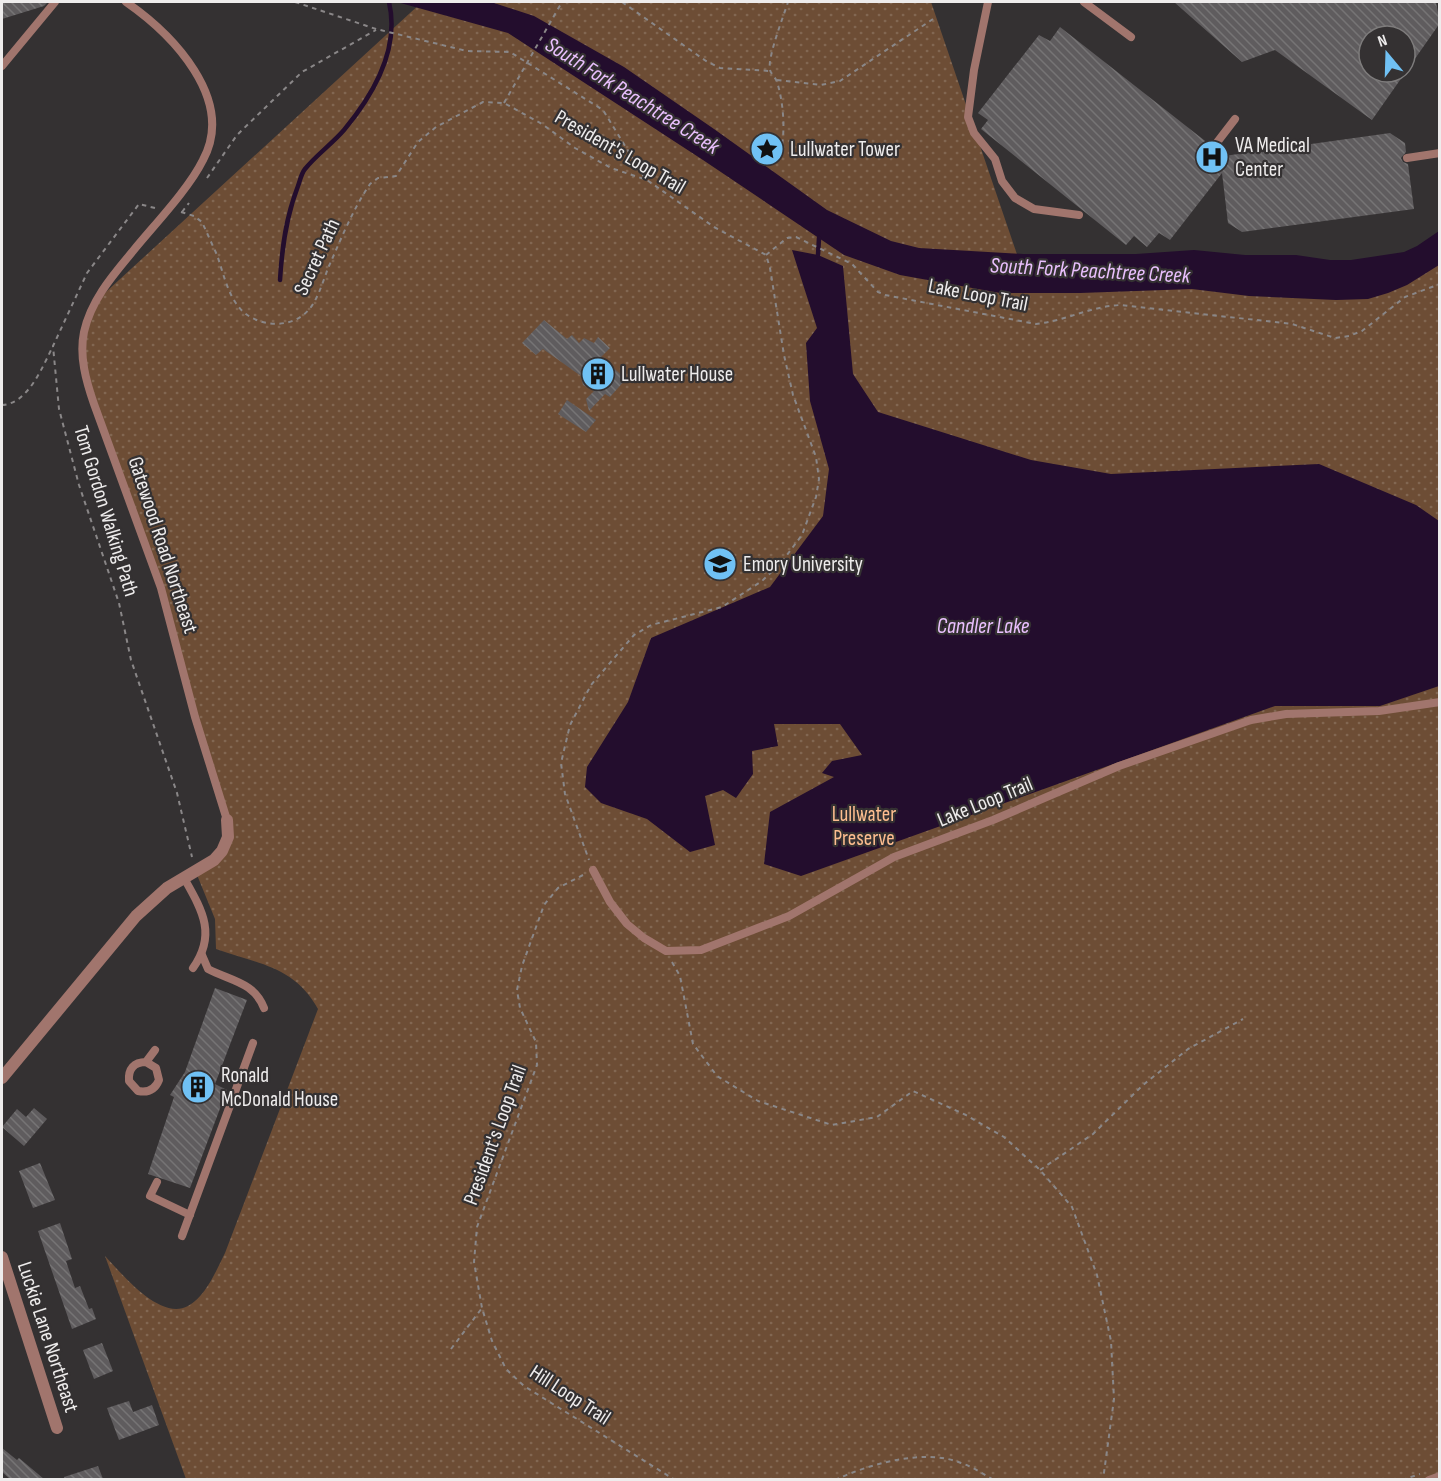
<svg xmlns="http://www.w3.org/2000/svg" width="1441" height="1481" viewBox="0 0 1441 1481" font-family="'Sofia Sans Condensed',sans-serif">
	<defs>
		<pattern id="park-dots" width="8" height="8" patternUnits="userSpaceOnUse" patternTransform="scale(1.5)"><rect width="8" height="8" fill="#6d4d35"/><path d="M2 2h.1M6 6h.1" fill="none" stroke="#826752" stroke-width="1.8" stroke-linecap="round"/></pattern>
		<pattern id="building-back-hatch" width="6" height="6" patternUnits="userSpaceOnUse" patternTransform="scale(1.5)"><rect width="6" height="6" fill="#5f5c5e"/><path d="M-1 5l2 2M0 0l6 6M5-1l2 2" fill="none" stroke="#767475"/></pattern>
	</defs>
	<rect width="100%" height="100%" fill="#343132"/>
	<path fill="url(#park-dots)" d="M422,2H931L1023,272L1288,276L1439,250V1476L1429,1480L186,1479L105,1256C122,1274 160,1321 188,1306C206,1296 216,1271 225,1253L318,1009C295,967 259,964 216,949L215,919L195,870L214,860L228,837L168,613L88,385L83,350L95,302Z"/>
	<g fill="#230d2d">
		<path d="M397,2H491L534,16L624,67L714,129L827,210L891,241L919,248L1023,254H1136L1194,250L1245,255H1296L1330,260H1351L1404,252L1417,246L1439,231V265L1407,285L1388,293L1368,299L1336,300L1249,296L1192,289L1080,293H1000L900,275L844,255L703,160L508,33Z"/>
		<path d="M792,250L818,255L843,266L853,374L878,412L1031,460L1111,474L1319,464L1416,505L1439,521V686L1380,706H1275L801,876L764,864L770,812L834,777L822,773L832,761L862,755L840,724H774L778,746L752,751L753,774L736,798L723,790L705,796L715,845L690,852L647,819L601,803L585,787L587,767L628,702L651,638L770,587L823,516L829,469L810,401L806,343L817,328Z"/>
	</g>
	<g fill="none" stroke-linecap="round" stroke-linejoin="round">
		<g stroke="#230d2d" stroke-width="4.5">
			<path d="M818,255L819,238"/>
			<path d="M280,280C282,247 286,217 298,186C300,181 301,174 305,169C316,155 332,144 344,130C374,94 400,49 389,2"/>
		</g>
	</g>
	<g fill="url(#building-back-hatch)" fill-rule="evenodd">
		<path d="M2,2H48L44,6L2,19Z"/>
		<path d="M1174,2H1436L1440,23L1372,120L1275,50L1242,62ZM1369,36H1405V72H1369Z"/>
		<path d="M1060,27L1209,144L1211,149L1217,150L1224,156L1390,133L1405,143L1406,152L1401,158L1403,162L1408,164L1414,209L1242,232L1228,223L1222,173L1170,240L1159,233L1147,247L1134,236L1126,245L981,129L988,120L978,113L1039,35L1050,41Z"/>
		<path d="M544,320L567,339L572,335L579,343L584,338L594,343L598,337L610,348L601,357L626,379L610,397L605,394L589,411L586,399L594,391L583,385L581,376L543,349L536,355L522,343Z"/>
		<path d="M567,400L596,420L586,432L558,414Z"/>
		<path d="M215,988L247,1000L215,1084L227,1090L190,1188L148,1174L174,1097L170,1095L185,1072Z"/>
		<path d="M34,1108L47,1119L24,1146L2,1127L17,1109L26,1117Z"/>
		<path d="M40,1163L55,1200L33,1208L19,1171Z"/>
		<path d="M60,1223L72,1259L66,1261L75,1288L80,1286L89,1309L92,1308L96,1319L72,1329L38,1231Z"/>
		<path d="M102,1343L113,1371L94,1379L83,1350Z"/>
		<path d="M129,1401L133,1412L152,1405L159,1425L119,1440L107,1408Z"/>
		<path d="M2,1448L17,1460L19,1458L44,1479H10L2,1472Z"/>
		<path d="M98,1466L103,1479H65L64,1477Z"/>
	</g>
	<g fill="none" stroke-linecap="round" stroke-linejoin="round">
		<g stroke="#8a8788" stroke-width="2" stroke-dasharray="4.5 4.5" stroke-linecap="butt">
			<path d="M295,2L376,29L467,51L510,52L603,110L646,180"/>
			<path d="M622,2L706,61L720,68L770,71"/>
			<path d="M777,80L821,85L840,81L933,19"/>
			<path d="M504,103L562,2"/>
			<path d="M777,161C787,142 784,103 777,82C776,78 771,74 770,70C767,58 784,15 788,2"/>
			<path d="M207,178L237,135L302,72L376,30"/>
			<path d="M155,208L139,204L87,273L53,346L59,409L79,485L119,603L131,660L177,793L192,857"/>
			<path d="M181,212L194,216L202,222C207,233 212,244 217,255C223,272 227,292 238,306C255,329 297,331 313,304C320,293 324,278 329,266C341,239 353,209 370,184L378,178L396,176L418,142L436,127L483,102L504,103L542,124L575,148L611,168L647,180L714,227L766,255L770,268L784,355L793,395L816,457L819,479L816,497L802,535L781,563L762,581L722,607L651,625L634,635L591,685L570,725L561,763L565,794L589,860"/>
			<path d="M182,212L189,203"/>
			<path d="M766,255L787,238L796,237L852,264L878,292L885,295L1036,324C1065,321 1091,306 1121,305L1292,324L1335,338L1349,336L1362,331L1405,297L1440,284"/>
			<path d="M2,405C28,404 43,366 53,346"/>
			<path d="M583,875L558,888L544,905L522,966L517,990L520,1008L536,1042L537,1065L477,1227L474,1262L482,1308L492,1341L506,1369L524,1386L675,1480"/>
			<path d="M672,962L680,976L693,1044L717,1076L758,1101L832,1125L877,1117L913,1091L966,1115L1004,1137L1040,1170L1072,1207L1097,1275L1111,1341L1114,1399L1103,1480"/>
			<path d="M1040,1170L1093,1134L1143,1085L1188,1049L1243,1019"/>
			<path d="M451,1349L482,1308"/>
			<path d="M835,1480C869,1464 925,1448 961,1463C973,1467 983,1474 994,1480"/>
			<path d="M1402,1480L1420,1474"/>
		</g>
		<g stroke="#a1756d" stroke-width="8">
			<path d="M126,2C172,34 236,99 203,160C188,190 155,224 133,251C113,275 91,300 84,332C79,356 86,381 94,404L161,588L195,717L227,820"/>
			<path d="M988,2L974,70L968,117L974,133L995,159L1002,181L1015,198L1034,209L1079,215"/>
			<path d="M1084,2L1131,37"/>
			<path d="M2,66L55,2"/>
			<path d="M1215,145L1235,119"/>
			<path d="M1407,158L1440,153"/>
			<path d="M593,870L610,902L627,924L644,938L666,951L701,950L789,916L894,857L993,820L1119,766L1251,720L1286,714L1379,711L1440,702"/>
			<path d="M184,878C202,910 217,934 193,968"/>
			<path d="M202,955L208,969C231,981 254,982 264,1008"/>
			<path d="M146,1062L156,1068L159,1080C155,1090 148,1093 138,1091L129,1081C128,1069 134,1062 146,1062L155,1050"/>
			<path d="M157,1182L150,1196L190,1215"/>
			<path d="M182,1236L253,1043"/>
			<path d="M1429,1480L1440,1476"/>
		</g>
		<g stroke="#a1756d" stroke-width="12">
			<path d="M2,1078L136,916L167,888L214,860L222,851L228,837L227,820"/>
			<path d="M2,1257L57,1428"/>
		</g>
	</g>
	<defs>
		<symbol id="sight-disc" viewBox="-11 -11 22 22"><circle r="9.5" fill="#70c1f4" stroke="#343132"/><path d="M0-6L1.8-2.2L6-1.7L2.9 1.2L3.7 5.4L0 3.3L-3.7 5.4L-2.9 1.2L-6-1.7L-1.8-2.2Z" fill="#111"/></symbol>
		<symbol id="hospital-disc" viewBox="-11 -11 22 22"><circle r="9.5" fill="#70c1f4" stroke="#343132"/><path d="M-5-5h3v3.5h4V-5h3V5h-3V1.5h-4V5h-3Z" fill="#111"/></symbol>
		<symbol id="building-disc" viewBox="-11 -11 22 22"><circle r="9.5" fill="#70c1f4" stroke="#343132"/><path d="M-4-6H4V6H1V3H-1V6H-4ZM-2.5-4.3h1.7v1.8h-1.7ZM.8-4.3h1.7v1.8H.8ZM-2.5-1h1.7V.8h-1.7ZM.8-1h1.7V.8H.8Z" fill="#111"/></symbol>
		<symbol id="university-disc" viewBox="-11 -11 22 22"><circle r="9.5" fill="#70c1f4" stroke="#343132"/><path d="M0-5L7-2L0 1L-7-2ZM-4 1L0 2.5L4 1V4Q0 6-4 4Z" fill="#111"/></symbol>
	</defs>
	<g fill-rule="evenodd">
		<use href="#sight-disc" x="748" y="130" width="38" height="38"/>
		<use href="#hospital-disc" x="1193" y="138" width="38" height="38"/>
		<use href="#building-disc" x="579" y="355" width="38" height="38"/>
		<use href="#university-disc" x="701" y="545" width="38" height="38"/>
		<use href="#building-disc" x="179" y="1068" width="38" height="38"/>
	</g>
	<g text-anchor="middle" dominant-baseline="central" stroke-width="4.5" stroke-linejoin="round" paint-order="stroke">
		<g font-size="21" fill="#eeecec" stroke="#343132" text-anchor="start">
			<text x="1235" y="145">VA Medical<tspan x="1235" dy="24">Center</tspan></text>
			<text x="790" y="149">Lullwater Tower</text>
			<text x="621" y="374">Lullwater House</text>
			<text x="743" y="564">Emory University</text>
			<text x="221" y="1075">Ronald<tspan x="221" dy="24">McDonald House</tspan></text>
		</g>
		<g font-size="21" fill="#eeecec" stroke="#343132">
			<text transform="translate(620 152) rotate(30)">President's Loop Trail</text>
			<text transform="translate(317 257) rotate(-65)">Secret Path</text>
			<text transform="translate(978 295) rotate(11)">Lake Loop Trail</text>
			<text transform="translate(106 511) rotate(73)">Tom Gordon Walking Path</text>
			<text transform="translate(163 545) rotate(72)">Gatewood Road Northeast</text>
			<text transform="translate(985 802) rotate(-22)">Lake Loop Trail</text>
			<text transform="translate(495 1135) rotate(-70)">President's Loop Trail</text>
			<text transform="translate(48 1337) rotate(72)">Luckie Lane Northeast</text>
			<text transform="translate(570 1395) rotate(33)">Hill Loop Trail</text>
		</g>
		<g font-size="21" fill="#febe90" stroke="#343132">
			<text x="864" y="814">Lullwater<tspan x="864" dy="24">Preserve</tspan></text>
		</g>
		<g font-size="22" font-style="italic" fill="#eac0fe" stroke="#343132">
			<text transform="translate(632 96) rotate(32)">South Fork Peachtree Creek</text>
			<text transform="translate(1090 271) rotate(3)">South Fork Peachtree Creek</text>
			<text x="983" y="626">Candler Lake</text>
		</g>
	</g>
	<rect width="1441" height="1481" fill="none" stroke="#eeecec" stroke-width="6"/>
	<g transform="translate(1387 54) rotate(341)"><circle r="28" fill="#343132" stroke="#7e7c7c" stroke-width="1.5"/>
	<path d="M0-4.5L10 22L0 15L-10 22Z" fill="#70c1f4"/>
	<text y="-9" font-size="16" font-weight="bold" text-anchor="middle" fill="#eeecec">N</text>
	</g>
</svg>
